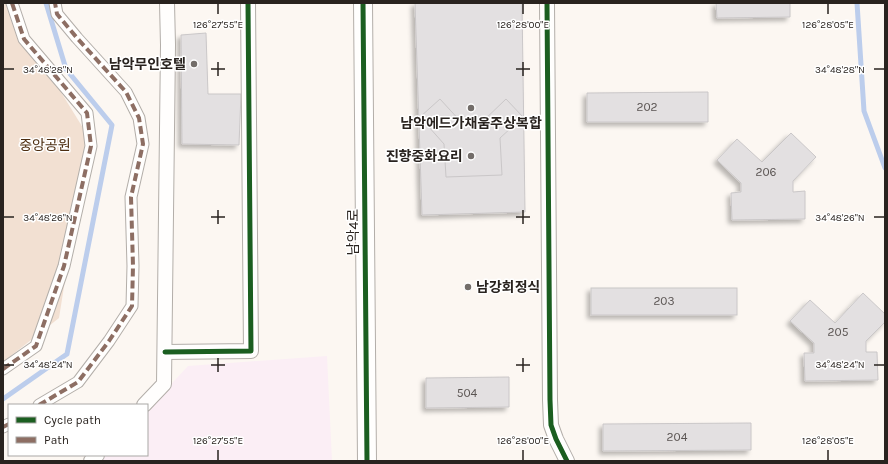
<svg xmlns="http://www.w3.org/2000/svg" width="888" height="464" viewBox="0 0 888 464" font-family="Karla,'Noto Sans KR',sans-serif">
	<defs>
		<filter id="shadow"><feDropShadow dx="-3.5" dy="3.5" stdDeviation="2" flood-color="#0004"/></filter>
	</defs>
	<rect width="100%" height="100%" fill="#fcf7f2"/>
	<path fill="#fbeef5" d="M327,356L332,461H101L106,455H147V410L188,366Z"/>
	<path fill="#f2e0d2" d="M3,3H6L88,136L59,318L3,362Z"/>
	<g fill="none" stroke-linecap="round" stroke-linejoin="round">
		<g stroke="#bccdec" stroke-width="5">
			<path d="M857,3L864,111L885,168"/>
			<path d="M3,399L67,354L112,125L66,69L46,3"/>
		</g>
	</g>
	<g fill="#e3e0e1" stroke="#cac7c8" filter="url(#shadow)">
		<path d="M415,3H522L525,212L422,215Z"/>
		<path d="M716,3H790V17L717,18Z"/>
		<path d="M206,33L208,94H241L239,145L182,144L181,35Z"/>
		<path d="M708,92V122H587V93Z"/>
		<path d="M440,99L461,122L481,123L506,99L523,117L500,138L502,175L446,177L444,144L420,117Z"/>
		<path d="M791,133L816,157L793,181V192L805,191V219L732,220L731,193L741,192V183L717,160L737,139L762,162Z"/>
		<rect x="591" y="288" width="146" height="27"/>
		<path d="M863,293L885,314V322L866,341V352H877L878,380L805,381L804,353H814V343L790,321L810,300L835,323Z"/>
		<path d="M509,377V407L426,408V378Z"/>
		<path d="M751,423V450L603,451V424Z"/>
	</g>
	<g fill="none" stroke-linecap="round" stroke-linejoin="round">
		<defs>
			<g id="pedestrian">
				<path d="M3,369L36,346L64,266L91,146L87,113L24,39L12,3"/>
				<path d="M39,405L78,382L109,341L132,306L133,266L131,197L143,144L139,118L126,92L77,38L57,14L55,3"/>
				<path d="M3,427L9,424"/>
			</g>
			<g id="minor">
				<path d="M547,3L550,400L551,425L556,439L567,461"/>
				<path d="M165,352L251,351L248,3"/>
				<path d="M144,405L164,384L168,45L167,3"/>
				<path d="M91,461L97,455"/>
			</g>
			<path id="tertiary" d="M363,3L367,461"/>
		</defs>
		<use href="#pedestrian" stroke="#b3aea9" stroke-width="13"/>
		<use href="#minor" stroke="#b3aea9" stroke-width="16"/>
		<use href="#tertiary" stroke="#b3aea9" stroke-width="20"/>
		<use href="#pedestrian" stroke="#fffefd" stroke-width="11"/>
		<use href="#minor" stroke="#fffefd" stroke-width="14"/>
		<use href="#tertiary" stroke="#fffefd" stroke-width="18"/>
		<g stroke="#8d6e63" stroke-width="4" stroke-dasharray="8 4" stroke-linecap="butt">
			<path d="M3,369L36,346L64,266L91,146L87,113L24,39L12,3"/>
			<path d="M39,405L78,382L109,341L132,306L133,266L131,197L143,144L139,118L126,92L77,38L57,14L55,3"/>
			<path d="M3,427L9,424"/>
		</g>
		<defs>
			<g id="cycleway">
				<path d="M363,3L367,461"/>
				<path d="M547,3L550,400L551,425L556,439L567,461"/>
				<path d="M165,352L251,351L248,3"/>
			</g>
		</defs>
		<use href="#cycleway" stroke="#fff" stroke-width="8"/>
		<use href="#cycleway" stroke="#1b5e20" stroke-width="5"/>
	</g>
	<path fill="none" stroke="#29231f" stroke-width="1.5" d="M218,4V14M523,4V14M828,4V14M218,62V76M523,62V76M4,69H14M211,69H225M516,69H530M874,69H884M218,210V224M523,210V224M4,217H14M211,217H225M516,217H530M874,217H884M218,358V372M523,358V372M4,365H14M211,365H225M516,365H530M874,365H884M218,450V460M523,450V460M828,450V460"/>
	<g fill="#736d69" stroke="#fff" stroke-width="1.5">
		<circle cx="194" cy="64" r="4"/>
		<circle cx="471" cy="108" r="4"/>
		<circle cx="471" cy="156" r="4"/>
		<circle cx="468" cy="287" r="4"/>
	</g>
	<g text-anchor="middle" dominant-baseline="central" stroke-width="3" stroke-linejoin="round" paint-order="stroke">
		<g font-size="12" fill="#5a5452">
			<text x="647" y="107">202</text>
			<text x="766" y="172">206</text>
			<text x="664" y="301">203</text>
			<text x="838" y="332">205</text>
			<text x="467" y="393">504</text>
			<text x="677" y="437">204</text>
		</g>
		<g font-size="14" font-weight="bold" fill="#29231f" stroke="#fff" text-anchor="end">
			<text x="186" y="64">남악무인호텔</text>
			<text x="471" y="123" text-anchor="middle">남악에드가채움주상복합</text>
			<text x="463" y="156">진향중화요리</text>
			<text x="476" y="287" text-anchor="start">남강회정식</text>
		</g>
		<g font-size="14" fill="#4d2e11" stroke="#fff">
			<text x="45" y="145">중앙공원</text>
		</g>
		<g font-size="14" fill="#29231f" stroke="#fff">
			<text transform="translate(353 232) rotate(-90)">남악4로</text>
		</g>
	</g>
	<g font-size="10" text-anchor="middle" fill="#29231f" stroke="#fff" stroke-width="3" stroke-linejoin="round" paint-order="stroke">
		<text x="218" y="28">126°27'55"E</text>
		<text x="523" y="28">126°28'00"E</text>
		<text x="828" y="28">126°28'05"E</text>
		<text x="48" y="73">34°48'28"N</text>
		<text x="840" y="73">34°48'28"N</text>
		<text x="48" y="221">34°48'26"N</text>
		<text x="840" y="221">34°48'26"N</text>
		<text x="48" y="368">34°48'24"N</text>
		<text x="840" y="368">34°48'24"N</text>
		<text x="218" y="444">126°27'55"E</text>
		<text x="523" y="444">126°28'00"E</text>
		<text x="828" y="444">126°28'05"E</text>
	</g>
	<rect width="888" height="464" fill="none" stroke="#29231f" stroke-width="8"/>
	<rect x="8" y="404" width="140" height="52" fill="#ffffff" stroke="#a9a7a5"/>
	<rect x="16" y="417" width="20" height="6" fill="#1b5e20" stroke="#a9a7a5"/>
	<text x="44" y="424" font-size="12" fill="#29231f">Cycle path</text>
	<rect x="16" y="437" width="20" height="6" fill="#8d6e63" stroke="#a9a7a5"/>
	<text x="44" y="444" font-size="12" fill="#29231f">Path</text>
</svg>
